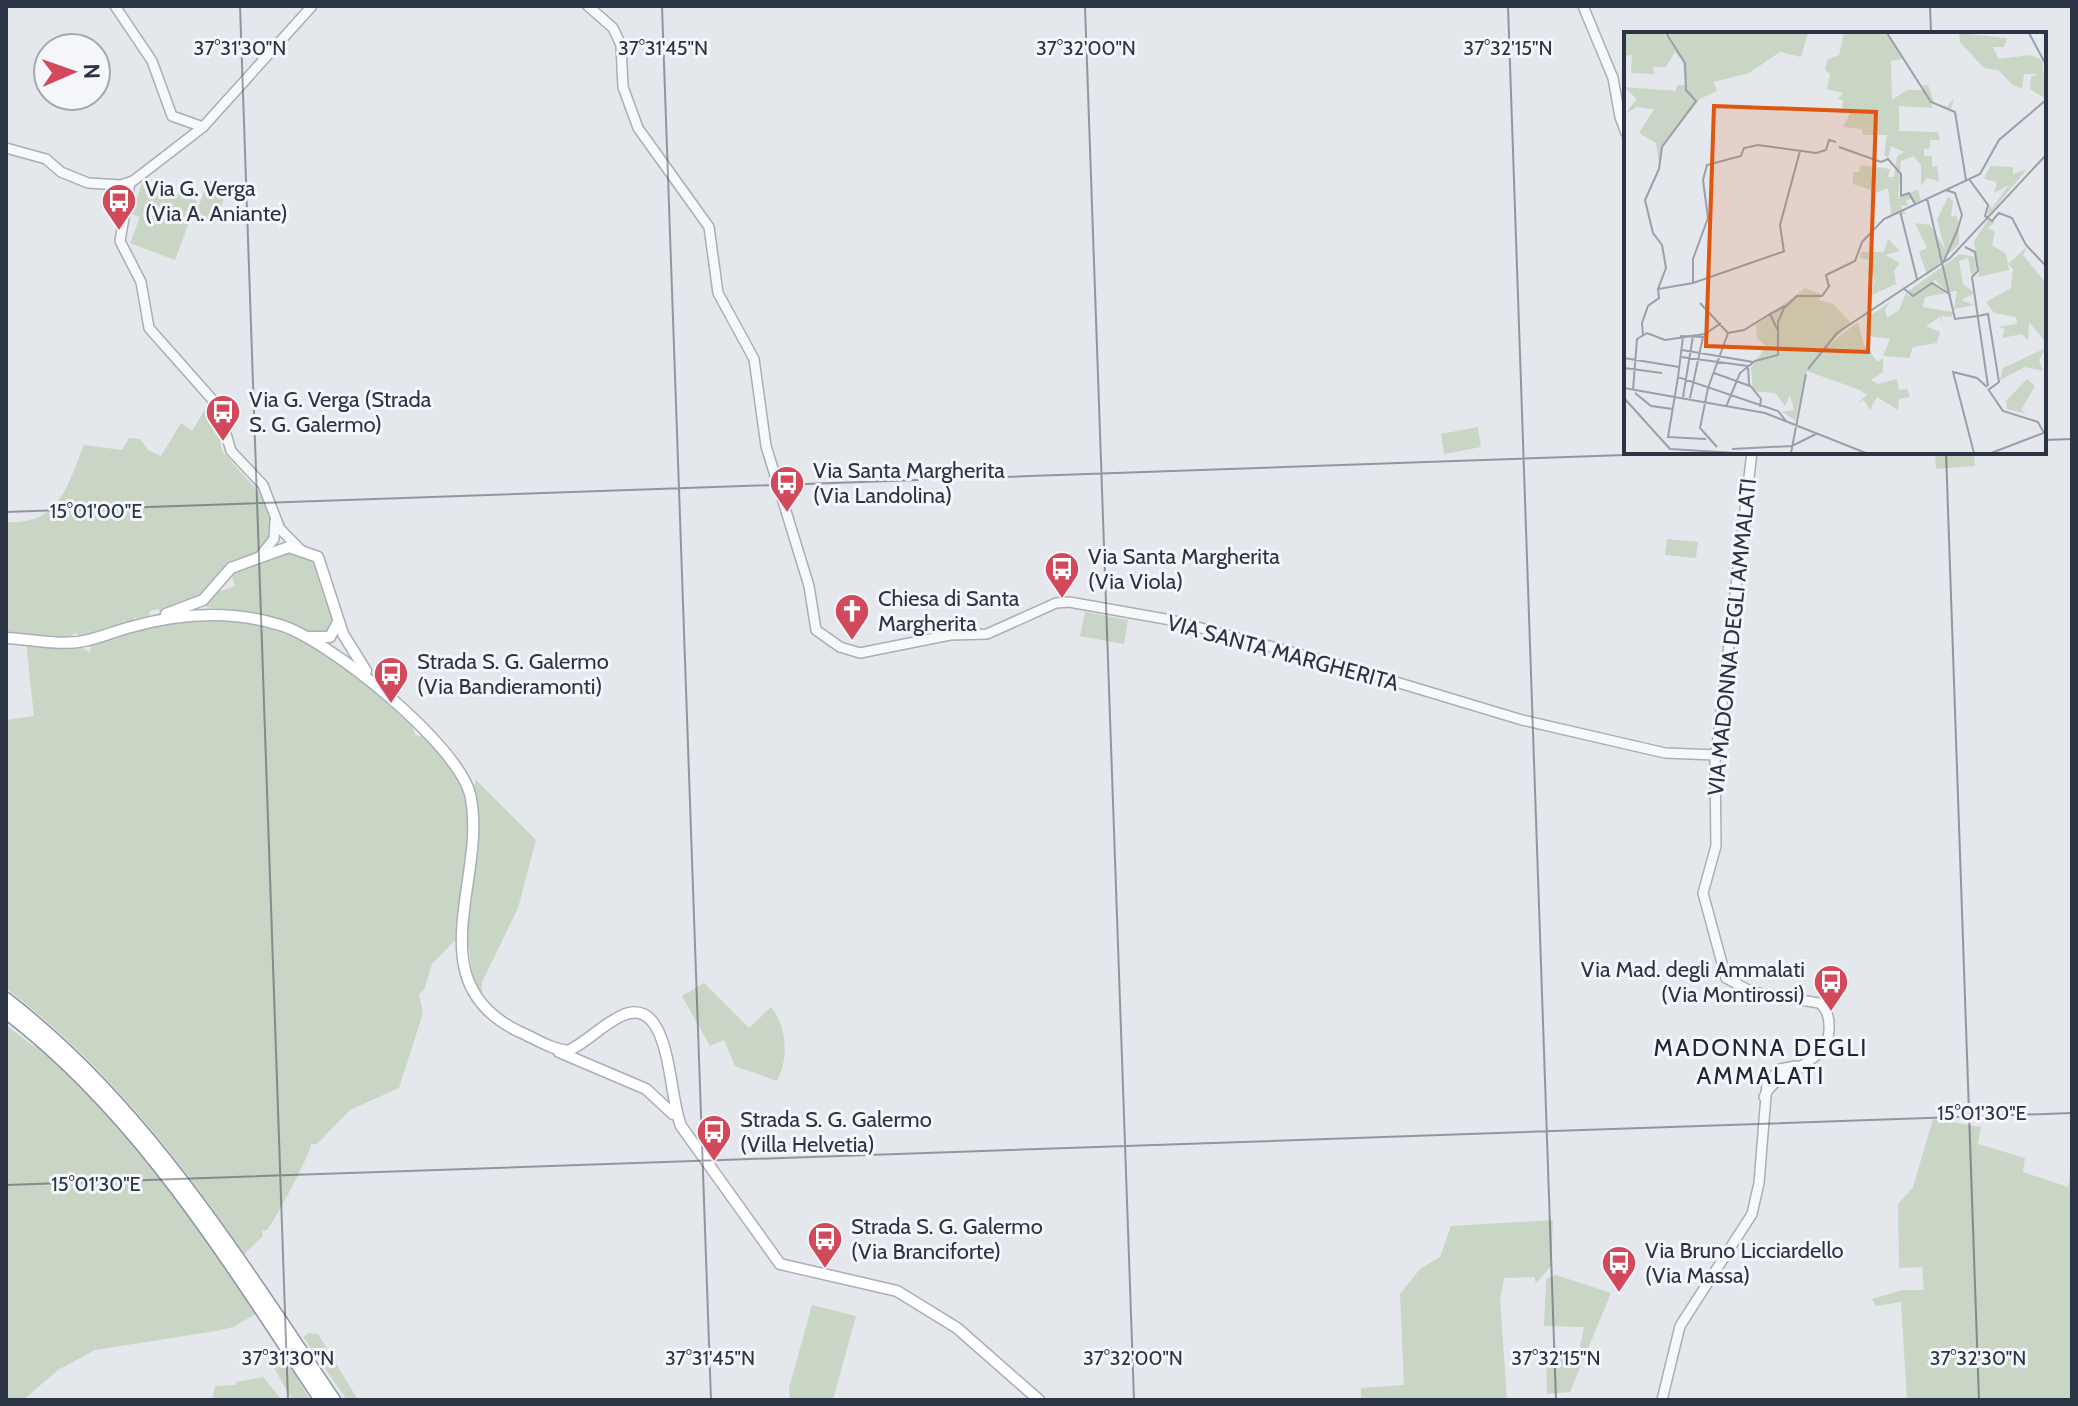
<svg xmlns="http://www.w3.org/2000/svg" width="2078" height="1406" viewBox="0 0 2078 1406" font-family="Cabin,sans-serif">
	<rect width="100%" height="100%" fill="#e4e7ec"/>
	<g fill="#c9d6c5">
		<path d="M208,180L228,188L214,225L195,217Z"/>
		<path d="M143,181L197,201L175,260L130,243L140,217L131,214Z"/>
		<path d="M209,403L215,413L222,451L263,497L273,528L264,550L240,562H230V566C212,582 205,596 181,606L179,602L161,612L158,609L150,611L149,617L138,620L134,617V622L128,623L124,620L123,625L79,638L77,633L73,634L72,639L9,635L6,630V522C60,525 67,486 84,445L122,450L129,438L140,439L148,450L161,456L181,423L192,431Z"/>
		<path d="M1478,427L1481,447L1444,454L1441,434Z"/>
		<path d="M1935,452H1974L1975,466L1936,469Z"/>
		<path d="M1667,539L1698,542L1696,558L1665,555Z"/>
		<path d="M285,550L313,558L335,621L331,632L317,636L262,615L206,607L205,602L212,599L210,596L218,586L221,591L235,586L231,572Z"/>
		<path d="M1085,612L1128,620L1124,644L1080,636Z"/>
		<path d="M215,618C272,625 297,636 346,666V669L352,671L413,727L415,735L422,736C450,763 470,789 467,829L478,825L473,790L476,780L536,840L518,908L482,982V996L473,978L469,947L455,940L432,964L424,990L419,994L423,1013L399,1088L350,1110L317,1144H311C311,1153 274,1223 266,1231L262,1230L263,1236L244,1254C177,1155 102,1062 6,988V720L34,716L26,643L80,646L90,653L91,646L98,643L164,623Z"/>
		<path d="M704,983L749,1028L771,1007C787,1026 789,1059 777,1081L735,1066L724,1040L710,1046L682,996Z"/>
		<path d="M6,1025L33,1046H39C127,1128 190,1214 256,1314L233,1327L216,1331L95,1350L58,1370L23,1400H6Z"/>
		<path d="M1933,1119L1981,1127L1978,1144L2025,1158L2023,1172L2068,1187L2072,1160V1400H1907L1901,1302L1876,1306L1872,1299L1902,1290H1924L1922,1267L1899,1268L1898,1204L1913,1187Z"/>
		<path d="M1553,1220L1551,1266L1536,1283L1534,1277L1504,1278L1500,1299L1507,1400H1361V1388L1404,1385L1400,1294L1420,1269L1440,1257L1451,1226Z"/>
		<path d="M1556,1275L1611,1293L1570,1392L1547,1394L1546,1358L1578,1356L1584,1327L1544,1326L1546,1279Z"/>
		<path d="M812,1305L856,1316L833,1400H790L789,1388Z"/>
		<path d="M309,1333L318,1334L358,1400H347L303,1337Z"/>
		<path d="M281,1350L310,1400H292L272,1364L273,1356Z"/>
		<path d="M263,1377L282,1400H212L215,1386L236,1385V1382Z"/>
	</g>
	<g fill="none" stroke-linecap="round" stroke-linejoin="round">
		<defs>
			<g id="tertiary">
				<path d="M115,6L152,61L172,116L203,127"/>
				<path d="M588,6L613,28L621,45L623,87L638,128L709,227L718,293L754,359L766,446L809,586L816,630L840,647L860,653L950,635L987,634L1056,603L1069,602L1171,620L1333,663L1522,720L1665,753L1716,755"/>
				<path d="M1583,6L1613,78L1620,117L1626,133"/>
				<path d="M6,148L46,159L61,172L88,183L121,185L133,181L203,127L312,6"/>
				<path d="M130,183L120,241L141,282L149,328L218,406L231,451L263,485L280,529L301,550"/>
				<path d="M1752,452L1715,762L1716,846L1703,893L1726,978L1752,992L1819,1003C1827,1009 1829,1016 1829,1025C1832,1067 1779,1065 1764,1097"/>
				<path d="M260,556L274,539L275,521"/>
				<path d="M1662,1400L1680,1326L1752,1214L1759,1183L1767,1083L1780,1069L1796,1066"/>
			</g>
			<g id="secondary">
				<path d="M166,614L203,600L231,568L258,558L289,547L318,557L343,634L366,671"/>
				<path d="M311,637H330L338,622"/>
				<path d="M6,638C31,639 60,646 84,641C100,638 115,631 131,627C180,613 231,610 280,625C330,640 457,744 470,794C489,875 415,981 518,1031C534,1038 550,1049 568,1051C587,1042 602,1025 621,1016C672,992 668,1097 681,1126L780,1264L897,1291L957,1328L1039,1400"/>
				<path d="M559,1052L646,1089L673,1114"/>
			</g>
			<g id="motorway">
				<path d="M6,999C146,1107 236,1256 334,1400"/>
				<path d="M6,1012C141,1115 228,1261 321,1400"/>
			</g>
		</defs>
		<use href="#tertiary" stroke="#a9aeb7" stroke-width="12"/>
		<use href="#secondary" stroke="#a9aeb7" stroke-width="13"/>
		<use href="#motorway" stroke="#8b94a3" stroke-width="15"/>
		<use href="#tertiary" stroke="#f7f8fa" stroke-width="9"/>
		<use href="#secondary" stroke="#fff" stroke-width="10"/>
		<use href="#motorway" stroke="#fff" stroke-width="12"/>
	</g>
	<path fill="none" stroke="#2b3445" stroke-width="2" stroke-opacity="0.45" d="M240,6L288,1400M662,6L711,1400M1085,6L1134,1400M1508,6L1556,1400M1930,6L1931,34M2044,440L2072,439M1946,452L1979,1400M6,512L1711,452M6,1185L2072,1113"/>
	<defs>
		<symbol id="bus-pin" viewBox="-11 -11 22 30"><path d="M0 17L-7.5 6A9.5 9.5 0 1 1 7.5 6Z" fill="#d1495b" stroke="#f4f6f9"/><path d="M-5-6H5V4H4V6H2V4H-2V6H-4V4H-5ZM-3.5-4V0h7V-4ZM-3.5 1.2v1.5H-2V1.2ZM2 1.2v1.5H3.5V1.2Z" fill="#fff"/></symbol>
		<symbol id="church-pin" viewBox="-11 -11 22 30"><path d="M0 17L-7.5 6A9.5 9.5 0 1 1 7.5 6Z" fill="#d1495b" stroke="#f4f6f9"/><path d="M-1.2-6h2.4v3.5h3.3v2.4h-3.3V6h-2.4V-.1h-3.3v-2.4h3.3Z" fill="#fff"/></symbol>
	</defs>
	<g fill-rule="evenodd">
		<use href="#bus-pin" x="99" y="181" width="40" height="54"/>
		<use href="#bus-pin" x="203" y="392" width="40" height="54"/>
		<use href="#bus-pin" x="767" y="463" width="40" height="54"/>
		<use href="#bus-pin" x="1042" y="549" width="40" height="54"/>
		<use href="#church-pin" x="832" y="591" width="40" height="54"/>
		<use href="#bus-pin" x="371" y="654" width="40" height="54"/>
		<use href="#bus-pin" x="1811" y="962" width="40" height="54"/>
		<use href="#bus-pin" x="694" y="1112" width="40" height="54"/>
		<use href="#bus-pin" x="805" y="1219" width="40" height="54"/>
		<use href="#bus-pin" x="1599" y="1243" width="40" height="54"/>
	</g>
	<g text-anchor="middle" dominant-baseline="central" stroke-width="6" stroke-linejoin="round" paint-order="stroke">
		<g font-size="22" fill="#2b3445" stroke="#f4f6f9" text-anchor="start">
			<text x="145" y="188">Via G. Verga<tspan x="145" dy="25">(Via A. Aniante)</tspan></text>
			<text x="249" y="399">Via G. Verga (Strada<tspan x="249" dy="25">S. G. Galermo)</tspan></text>
			<text x="813" y="470">Via Santa Margherita<tspan x="813" dy="25">(Via Landolina)</tspan></text>
			<text x="1088" y="556">Via Santa Margherita<tspan x="1088" dy="25">(Via Viola)</tspan></text>
			<text x="878" y="598">Chiesa di Santa<tspan x="878" dy="25">Margherita</tspan></text>
			<text x="417" y="661">Strada S. G. Galermo<tspan x="417" dy="25">(Via Bandieramonti)</tspan></text>
			<text x="1805" y="969" text-anchor="end">Via Mad. degli Ammalati<tspan x="1805" dy="25">(Via Montirossi)</tspan></text>
			<text x="740" y="1119">Strada S. G. Galermo<tspan x="740" dy="25">(Villa Helvetia)</tspan></text>
			<text x="851" y="1226">Strada S. G. Galermo<tspan x="851" dy="25">(Via Branciforte)</tspan></text>
			<text x="1645" y="1250">Via Bruno Licciardello<tspan x="1645" dy="25">(Via Massa)</tspan></text>
		</g>
		<g font-size="22" fill="#2b3445" stroke="#f4f6f9">
			<text transform="translate(1732 637) rotate(-84)">VIA MADONNA DEGLI AMMALATI</text>
			<text transform="translate(1283 653) rotate(15)">VIA SANTA MARGHERITA</text>
		</g>
		<g font-size="24" letter-spacing="2" fill="#1d2536" stroke="#f4f6f9">
			<text x="1761" y="1047">MADONNA DEGLI<tspan x="1761" dy="28">AMMALATI</tspan></text>
		</g>
	</g>
	<g transform="translate(1624 32)">
		<rect width="422" height="422" fill="#e4e7ec"/>
		<path d="M0,1H40L43,8L42,1H184L177,25L156,20L125,41L90,50L93,59L76,67L38,115L35,131L32,111L15,101L30,77L13,75L1,82L13,67L0,55L52,59L53,53H61L59,30L51,20L42,35H29L31,42L7,41L8,23L0,24ZM220,1H263L279,27L267,29L268,68L283,58H299L297,54L304,53L310,71L323,75L330,66L327,77L307,71L309,76L275,74V99L314,100L316,108H306V116L300,117V124H308V135L313,134L315,149L303,146L297,154V134L290,124L277,129L274,167L294,157L297,169L291,172L288,166L282,169L285,174L276,173L282,182L267,183L264,156L247,163V158L229,152V140H235L237,133L266,137L264,145H270L273,124L280,120L267,114L264,126L260,123L263,103H239L238,97L219,95L227,80L218,79L219,68L214,67L219,61L203,57L206,43L201,37L204,27L215,23ZM335,1L383,6L380,15H369L375,27L406,23L418,28L422,67L406,57L407,45L414,42H400L398,57L389,53L374,38L360,36L336,10ZM366,134L389,135V142L403,137L363,185L365,173L368,176L385,153L370,161L373,150L360,147ZM324,165L329,169L327,185L332,183L335,193V212L303,243L295,220L303,216L291,191L306,193L321,217L313,187ZM364,188L371,190L364,196L371,200L368,213L382,222L385,238L349,246L355,244L350,209ZM264,207L276,219L261,223L276,231L270,239L272,252L248,263L250,245L244,241L249,229L236,226L237,220H260ZM403,215L399,223L422,251V311L405,290L404,309L398,302L378,306L381,297L374,295L393,292L392,285L370,281L362,270L387,256L389,237L384,232ZM336,222L351,225L352,243L347,242L344,226L335,229L339,252L351,261L337,268L350,273L330,277L333,259L323,260L311,248L289,263L283,260ZM306,251L322,261L301,265L299,275L329,280L328,285L317,284L319,294L316,285L302,294L316,300L313,311L289,315L285,326L259,324L266,307L245,304L243,286L266,270L261,278L263,286L275,278L282,261L285,264ZM181,256L197,262L195,268L209,272L227,291L203,314L234,290L240,313L254,330L259,326V340L247,348L254,352L273,347L275,358L283,357L286,365L275,367L274,378L253,365L246,378L240,368L233,371L243,363L236,358L183,339L171,388L158,380L170,378L166,363L161,374L151,361L129,359L127,336L142,314L133,306L132,293ZM422,316L415,328L419,339L401,335L376,348L379,336ZM403,347L411,354L397,378L403,382L383,377L382,369Z" fill="#c9d6c5"/>
		<path fill="none" stroke="#9a9fa9" stroke-width="2" d="M263,1L307,70L331,80L342,148M405,1L422,33M215,115L257,130L264,127L277,142V164L285,161L291,172M345,147L364,173L361,184L368,189L375,181L388,186L402,213L422,234M322,158L331,161L338,183L332,202M303,166L331,287L354,284M276,179L293,247M341,215L351,220L354,239L348,245L364,354M160,220L156,193L176,119M319,231L333,199M69,251L161,219M69,252V227L84,186L79,148L83,133L117,124L120,116L134,113L192,121L202,118L205,108L212,110M205,255L202,243L231,229L238,210L260,187L356,142L375,108L422,68M279,256L289,264L308,251L327,263M34,257L42,236L38,213L29,201L21,168L35,137L38,115L72,69L62,58L61,31L42,1M76,271L104,301L84,356M354,284L364,282L375,350L364,358M153,297L146,282L161,274M104,301L120,298L146,282M19,303L18,291L24,274L35,266L34,257L69,251M56,304L79,305L66,366M58,318L129,330M57,325L124,334M0,326L55,335M124,334L125,352L137,367L136,375M0,336L38,341M184,337L213,301L326,226L422,123M90,341L126,354M54,345L59,305M0,356L141,381L242,421M84,356L76,396L93,415M364,357L379,379L414,390L420,401M9,358L13,307L23,301L41,308L81,302L97,291M11,361L27,374L49,377M59,365L69,304M0,366L46,417L112,421M102,375L116,341L131,329L154,323V290L160,276L173,264H198L206,253M43,405L82,407M44,405L54,345L154,379L162,389M108,417L168,414L192,402M167,421L182,342M350,421L329,340L353,346L363,355M367,421L422,400"/>
		<path fill="#df570f" fill-opacity="0.15" stroke="#df570f" stroke-width="4" d="M90,74L252,80L244,320L82,314Z"/>
		<rect width="422" height="422" fill="none" stroke="#2b3445" stroke-width="4"/>
	</g>
	<g font-size="20" text-anchor="middle" fill="#2b3445" stroke="#f4f6f9" stroke-width="6" stroke-linejoin="round" paint-order="stroke">
		<text x="240" y="55">37°31'30"N</text>
		<text x="663" y="55">37°31'45"N</text>
		<text x="1086" y="55">37°32'00"N</text>
		<text x="1508" y="55">37°32'15"N</text>
		<text x="96" y="518">15°01'00"E</text>
		<text x="1982" y="1120">15°01'30"E</text>
		<text x="96" y="1191">15°01'30"E</text>
		<text x="288" y="1365">37°31'30"N</text>
		<text x="710" y="1365">37°31'45"N</text>
		<text x="1133" y="1365">37°32'00"N</text>
		<text x="1556" y="1365">37°32'15"N</text>
		<text x="1978" y="1365">37°32'30"N</text>
	</g>
	<rect width="2078" height="1406" fill="none" stroke="#2b3445" stroke-width="16"/>
	<g transform="translate(72 72) rotate(88)"><circle r="38" fill="#f4f6f9" stroke="#a4a8b1" stroke-width="2"/>
	<path d="M0-6L14 30L0 20L-14 30Z" fill="#d1495b"/>
	<text y="-12" font-size="22" font-weight="bold" text-anchor="middle" fill="#2b3445">N</text>
	</g>
</svg>
